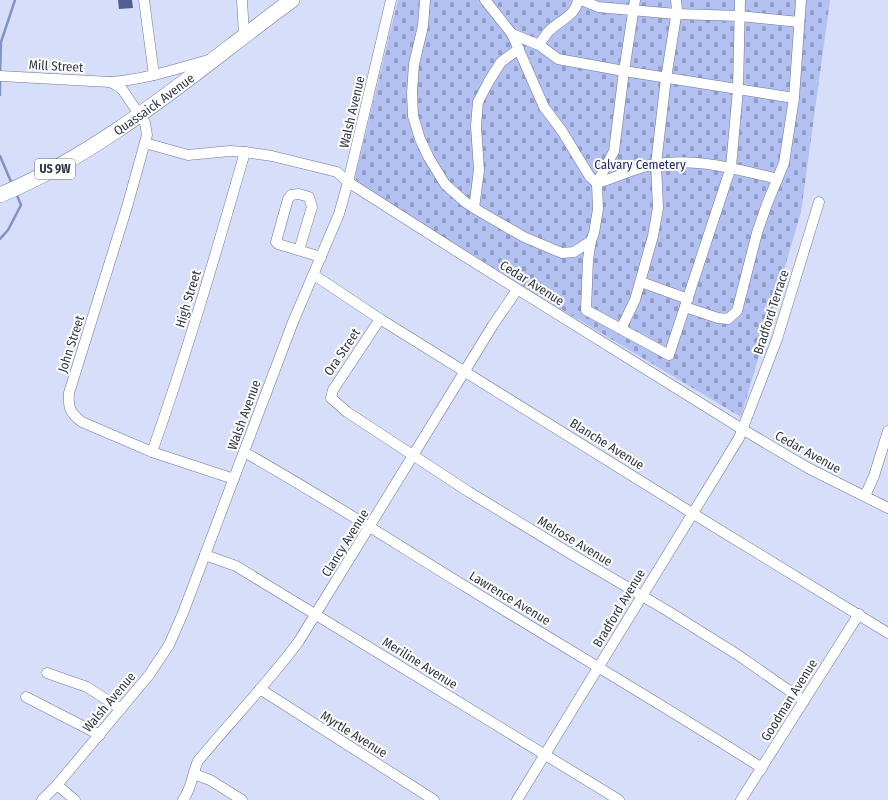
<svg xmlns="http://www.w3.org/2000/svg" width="888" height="800" viewBox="0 0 888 800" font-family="'Fira Sans Condensed',sans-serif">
	<defs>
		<pattern id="cemetery-stones" width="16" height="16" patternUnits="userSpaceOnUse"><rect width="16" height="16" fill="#b2c0f2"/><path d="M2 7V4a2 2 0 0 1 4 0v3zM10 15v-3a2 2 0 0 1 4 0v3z" fill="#919dc6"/></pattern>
	</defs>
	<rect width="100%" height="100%" fill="#d6def9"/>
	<path fill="url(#cemetery-stones)" d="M398,0H830L801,212L741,417L556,306L358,184L355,177Z"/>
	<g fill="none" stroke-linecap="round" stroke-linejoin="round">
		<g stroke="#8391c9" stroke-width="2.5">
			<path d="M0,74L1,42L15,0"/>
			<path d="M0,95V79"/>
			<path d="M0,156L12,184"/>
			<path d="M0,239L8,230L21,205L16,193"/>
		</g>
	</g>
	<path fill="#525e92" d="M118,0H132L133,8L119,9Z"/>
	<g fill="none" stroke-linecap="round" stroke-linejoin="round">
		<defs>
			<g id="minor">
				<path d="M144,0L154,75"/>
				<path d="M242,0L244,35"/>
				<path d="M425,0L423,26L414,64L412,93L413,116L420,139L429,158L445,184L465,202L479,211L524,237L562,253L574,252L591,241"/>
				<path d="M485,0L512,34L539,45L558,59L624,71L794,98"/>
				<path d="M581,0L598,7L676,14L740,16L799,22"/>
				<path d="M512,34L544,107L562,131L590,177L597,183L598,209L594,233L591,241L588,259L586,310L669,355L731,167L738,89L740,0"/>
				<path d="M539,45C542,40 545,36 548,32C558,21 576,16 578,0"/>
				<path d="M0,76L110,82C144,80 176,69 208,60"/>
				<path d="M110,82L116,85L122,89L145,123L147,135L127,207L69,393C68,408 70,413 82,422L152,452L234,479"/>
				<path d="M145,143L188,155L230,151L245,152L272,156L337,172L348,182L461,254L742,429L808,468L888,508"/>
				<path d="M597,183L614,151L624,71L635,0"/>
				<path d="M597,183C617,178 635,167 656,164C697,158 738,169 777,179"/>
				<path d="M474,208L479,170L476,126L478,102L489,81L501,62L519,49"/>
				<path d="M299,250L312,207L309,197L299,194L291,195L288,199L276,242L278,244L321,257"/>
				<path d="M314,275L380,319L692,513L888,633"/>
				<path d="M641,282L688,299"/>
				<path d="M685,307L718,318L728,319L737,311L757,233L767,204L784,163L794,98L801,0"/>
				<path d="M380,319L333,390L331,398L347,412L469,492L576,557L666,610L738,655L804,701"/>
				<path d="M621,329L635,300L653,236L658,208L656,164L666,78L677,10L676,0"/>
				<path d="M152,452C187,353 216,253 245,152"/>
				<path d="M244,452C319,494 390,540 463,585C562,646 663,705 762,768"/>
				<path d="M865,496L874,476L888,431"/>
				<path d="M205,555L236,566L619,800"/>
				<path d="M47,673L87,687L121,709"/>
				<path d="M260,689L434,800"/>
				<path d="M26,697L100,735"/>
				<path d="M194,774L210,780L242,800"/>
				<path d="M57,785L75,800"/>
				<path d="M42,800L57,785L149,675L169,645L183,613L293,322L339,214L348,182L391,0"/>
				<path d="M183,800C192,788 192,774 198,761C231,721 268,683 299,641L493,325L517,290"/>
				<path d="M517,800L739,438L777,339L819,202"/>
				<path d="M741,800L859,614"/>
			</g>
			<g id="highway">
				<path id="s1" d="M0,195C109,149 198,69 292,0"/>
			</g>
		</defs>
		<use href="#minor" stroke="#6f7796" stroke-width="11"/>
		<use href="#highway" stroke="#6f7796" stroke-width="16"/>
		<use href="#minor" stroke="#fff" stroke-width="10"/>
		<use href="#highway" stroke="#fff" stroke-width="15"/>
	</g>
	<g text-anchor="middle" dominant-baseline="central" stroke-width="4" stroke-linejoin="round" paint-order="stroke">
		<rect fill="#fff" stroke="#6f727b" stroke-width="1" x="35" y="159" width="40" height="20" rx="3"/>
		<g font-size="12" font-weight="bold" fill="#313542">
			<text x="55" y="169">US 9W</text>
		</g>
		<g font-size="13" fill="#313542" stroke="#fff">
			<text transform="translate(56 66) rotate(3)">Mill Street</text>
			<text stroke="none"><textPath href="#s1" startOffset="179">Quassaick Avenue</textPath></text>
			<text transform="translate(352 112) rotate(-77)">Walsh Avenue</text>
			<text transform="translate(532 283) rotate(32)">Cedar Avenue</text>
			<text transform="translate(188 299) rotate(-73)">High Street</text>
			<text transform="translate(771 312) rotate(-72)">Bradford Terrace</text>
			<text transform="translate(71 344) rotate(-72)">John Street</text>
			<text transform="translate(342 352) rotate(-56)">Ora Street</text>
			<text transform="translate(244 415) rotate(-70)">Walsh Avenue</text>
			<text transform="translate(607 444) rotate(32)">Blanche Avenue</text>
			<text transform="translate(808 452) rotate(29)">Cedar Avenue</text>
			<text transform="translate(575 541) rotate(31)">Melrose Avenue</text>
			<text transform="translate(345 543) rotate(-58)">Clancy Avenue</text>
			<text transform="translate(510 598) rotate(31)">Lawrence Avenue</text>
			<text transform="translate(619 608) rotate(-59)">Bradford Avenue</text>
			<text transform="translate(420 663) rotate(32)">Meriline Avenue</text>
			<text transform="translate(789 700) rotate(-58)">Goodman Avenue</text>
			<text transform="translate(109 702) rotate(-50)">Walsh Avenue</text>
			<text transform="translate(354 734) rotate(32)">Myrtle Avenue</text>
		</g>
		<g font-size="13" fill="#1e2568" stroke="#fff">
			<text x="640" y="164">Calvary Cemetery</text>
		</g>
	</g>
</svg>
